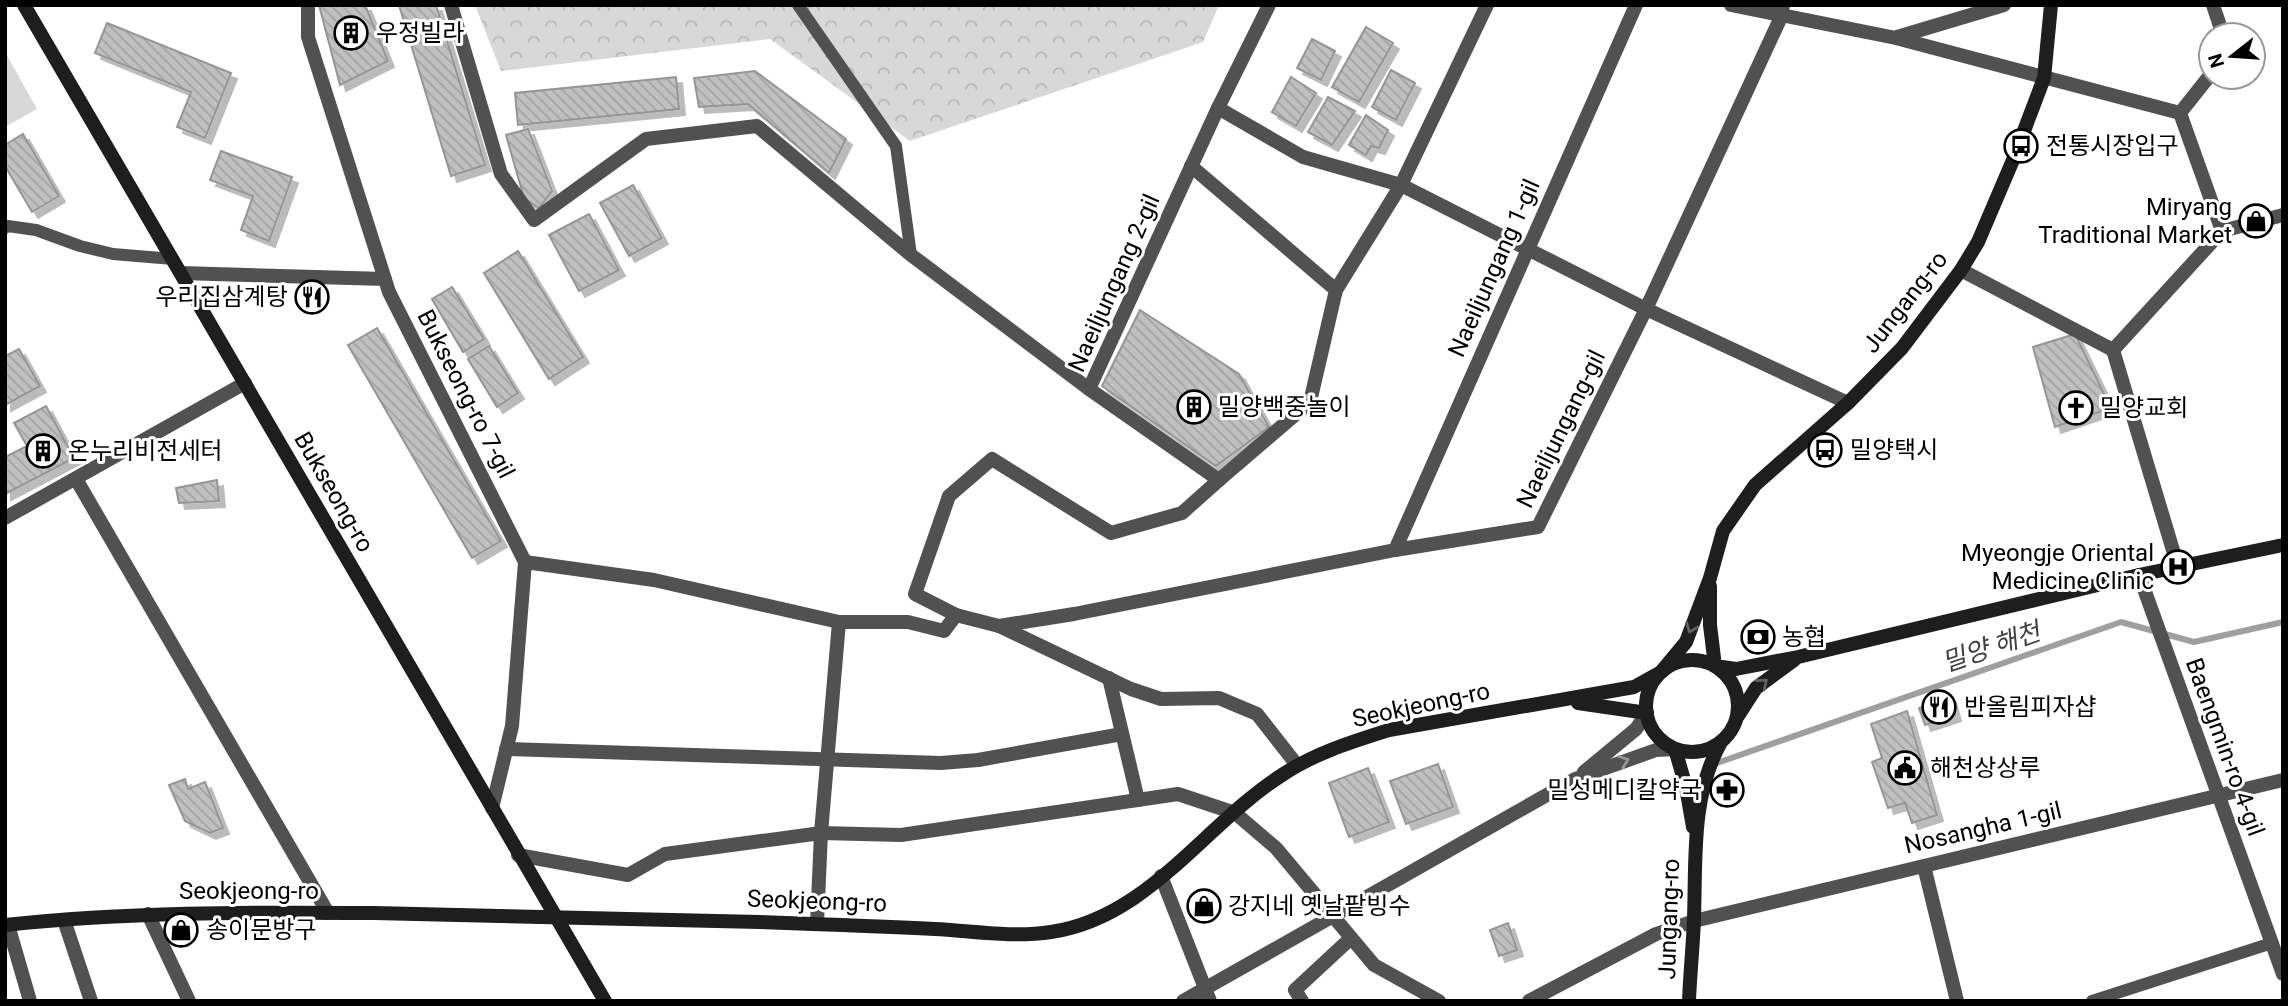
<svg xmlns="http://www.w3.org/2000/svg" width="2288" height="1006" viewBox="0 0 2288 1006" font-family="Roboto,'Noto Sans KR',sans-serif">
	<defs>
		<pattern id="forest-crowns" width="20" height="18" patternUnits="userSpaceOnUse" patternTransform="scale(1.75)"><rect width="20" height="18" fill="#d8d8d8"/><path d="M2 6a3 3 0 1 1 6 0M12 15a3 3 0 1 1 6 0" fill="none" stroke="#b8b8b8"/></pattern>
		<pattern id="building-back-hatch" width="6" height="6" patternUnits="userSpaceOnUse" patternTransform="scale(1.75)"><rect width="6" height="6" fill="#c0c0c0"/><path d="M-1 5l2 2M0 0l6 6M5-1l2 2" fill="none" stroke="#a3a3a3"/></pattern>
		<filter id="shadow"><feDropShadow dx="6" dy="6" stdDeviation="0" flood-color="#0004"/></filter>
	</defs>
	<rect width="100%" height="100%" fill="#fff"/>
	<path fill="url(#forest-crowns)" d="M475,5H1219L1203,42L910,141L770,39L501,71Z"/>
	<path fill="#d8d8d8" d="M5,52L37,109L5,127Z"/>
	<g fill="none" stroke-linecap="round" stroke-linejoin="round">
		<path stroke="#9f9f9f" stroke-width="6" d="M1717,763L2121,622L2194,642L2283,622"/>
	</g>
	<g fill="url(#building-back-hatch)" stroke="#959595" stroke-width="2" filter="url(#shadow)">
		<path d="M319,5H365L388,61L340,85Z"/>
		<path d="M399,5H436L485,165L451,176Z"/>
		<path d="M107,23L231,73L205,138L177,127L191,92L95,53Z"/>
		<path d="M1366,27L1393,43L1359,102L1332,87Z"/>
		<path d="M1312,39L1335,51L1321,80L1297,68Z"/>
		<path d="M1391,70L1415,83L1396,120L1372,107Z"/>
		<path d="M755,71L846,139L829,173L748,104L699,107L694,78Z"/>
		<path d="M676,77L679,109L518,125L515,93Z"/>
		<path d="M1291,77L1316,93L1296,126L1272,112Z"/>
		<path d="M1328,97L1355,111L1332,145L1308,132Z"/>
		<path d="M1366,115L1388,130L1379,148L1371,146L1366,155L1349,145Z"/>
		<path d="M528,129L552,191L539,208L524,198L506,135Z"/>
		<path d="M23,134L59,196L32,212L5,166V145Z"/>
		<path d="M221,151L292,177L269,241L241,230L253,196L210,180Z"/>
		<path d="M633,185L662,238L629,256L600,203Z"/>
		<path d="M589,214L619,270L579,291L549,235Z"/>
		<path d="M518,251L583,357L549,379L484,273Z"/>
		<path d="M452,287L484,339L463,352L432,299Z"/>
		<path d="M1140,310L1239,374L1269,427L1216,466L1102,386Z"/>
		<path d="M377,328L501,541L472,558L348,345Z"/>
		<path d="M2075,334L2111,408L2055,427L2033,347Z"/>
		<path d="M489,346L518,393L497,407L468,359Z"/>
		<path d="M19,349L40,386L5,405V356Z"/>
		<path d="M46,406L74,458L5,494V457L27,446L14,423Z"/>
		<path d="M217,480L219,501L179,503L176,488Z"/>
		<path d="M1950,697L1955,715L1925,725L1919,708Z"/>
		<path d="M1907,711L1937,815L1912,823L1905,803L1888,808L1872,762L1882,758L1871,724Z"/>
		<path d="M1438,764L1453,807L1406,824L1390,781Z"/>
		<path d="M1368,768L1389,822L1349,837L1329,783Z"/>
		<path d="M185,779L188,789L205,782L223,828L210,833L185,821L169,785Z"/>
		<path d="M1508,923L1517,950L1499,956L1490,930Z"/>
	</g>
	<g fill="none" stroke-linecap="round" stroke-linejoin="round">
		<g stroke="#515151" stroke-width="12">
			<path d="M798,5L896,146L911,255"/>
			<path d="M5,228L8,226L36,230L80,246L113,254L173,259"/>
			<path d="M2092,1001L2272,943"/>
		</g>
		<g stroke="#515151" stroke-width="14">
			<path d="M308,5V37L389,292L525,562L512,726L492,808"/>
			<path d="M451,5L501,174L534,220L646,139L757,126L911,255L1089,389"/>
			<path d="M1269,5L1218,108L1089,389L1219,480L1182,513L1111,533L992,459L949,496L915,594L956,615L999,626L1131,689L1161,699L1219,698L1257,714L1297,765"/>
			<path d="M1731,5L1896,38L2180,113L2222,231"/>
			<path d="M2213,5L2223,35"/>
			<path d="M1897,37L2004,5"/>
			<path d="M1218,108L1303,157L1401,185L1646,309L1848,403"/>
			<path d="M2180,113L2211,74"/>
			<path d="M1191,166L1336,290L1310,402L1219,480"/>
			<path d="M1961,270L2113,350L2222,231L2283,215"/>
			<path d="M181,273L385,279"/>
			<path d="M1336,290L1401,185L1487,5"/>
			<path d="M2113,350L2178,567"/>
			<path d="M76,479L328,913"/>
			<path d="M5,518L245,383"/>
			<path d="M1395,550L1636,5"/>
			<path d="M525,562L654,580L839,622"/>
			<path d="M2139,575L2283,974"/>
			<path d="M999,626L1074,614L1395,550L1538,527L1646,309L1781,17L1783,5"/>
			<path d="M1109,678L1138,800"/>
			<path d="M506,749L941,763L978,760L1122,734"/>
			<path d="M1584,772L1636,729L1647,713"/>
			<path d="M518,855L628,875L665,854L821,833L901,835L1178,794L1235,813L1276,848L1374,965L1439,1001"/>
			<path d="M1924,866L1957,1001"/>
			<path d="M1161,876L1210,1001"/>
			<path d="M148,914L189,1001"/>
			<path d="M64,920L91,1001"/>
			<path d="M817,924L821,833L839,622H908L944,631L956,615"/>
			<path d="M8,925L30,1001"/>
			<path d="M1183,1001L1575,779L1656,750L1675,749"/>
			<path d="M1302,1001L1295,990L1351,938"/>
			<path d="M1529,1001L1656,934L1694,921L2283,780"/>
		</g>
		<g stroke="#1e1e1e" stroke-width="14">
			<path d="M24,5L605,1001"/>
			<path d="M1710,586V625L1715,666L1736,669L1798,657L2139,575L2283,545"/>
			<circle cx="1692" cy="706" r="46"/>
			<path d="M1578,703L1647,713"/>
			<path d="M1738,716L1756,688L1794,660"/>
			<path d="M1675,749L1686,787L1693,827"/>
			<path d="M5,925C126,912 247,912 368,913C499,915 630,918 760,922C818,924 877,926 935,929C972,931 1013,938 1051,932C1148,918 1204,825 1282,775C1315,753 1351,742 1389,730L1634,687L1661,672L1686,642L1710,578L1723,531L1755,485L1848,403L1902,348L1961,270L1978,242L2013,160L2044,78L2051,5"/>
			<path d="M1689,1001C1690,974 1693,946 1694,919C1696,860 1691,797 1720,744"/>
		</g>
	</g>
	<defs><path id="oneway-chevron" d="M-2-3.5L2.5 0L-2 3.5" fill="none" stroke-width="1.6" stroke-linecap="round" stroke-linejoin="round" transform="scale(1.75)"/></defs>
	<g stroke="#626262">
		<use href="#oneway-chevron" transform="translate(1691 628) rotate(111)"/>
		<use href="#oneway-chevron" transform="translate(1763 683) rotate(-40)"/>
	</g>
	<use stroke="#979797" href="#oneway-chevron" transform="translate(1624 761) rotate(-20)"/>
	<defs>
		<symbol id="building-ring" viewBox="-11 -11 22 22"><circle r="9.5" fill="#fff" stroke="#000" stroke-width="1.5"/><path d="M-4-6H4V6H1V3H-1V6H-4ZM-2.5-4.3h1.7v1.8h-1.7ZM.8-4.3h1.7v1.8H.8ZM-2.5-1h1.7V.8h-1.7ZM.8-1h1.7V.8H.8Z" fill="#000"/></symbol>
		<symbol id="bus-ring" viewBox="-11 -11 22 22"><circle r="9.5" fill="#fff" stroke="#000" stroke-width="1.5"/><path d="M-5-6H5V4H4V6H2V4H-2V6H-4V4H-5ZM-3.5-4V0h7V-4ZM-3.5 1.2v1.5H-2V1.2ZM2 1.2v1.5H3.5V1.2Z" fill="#000"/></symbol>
		<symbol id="shop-ring" viewBox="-11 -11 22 22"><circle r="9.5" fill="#fff" stroke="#000" stroke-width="1.5"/><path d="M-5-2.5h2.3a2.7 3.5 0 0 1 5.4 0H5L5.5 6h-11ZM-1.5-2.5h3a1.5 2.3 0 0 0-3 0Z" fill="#000"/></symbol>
		<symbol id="restaurant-ring" viewBox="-11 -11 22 22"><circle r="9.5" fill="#fff" stroke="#000" stroke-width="1.5"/><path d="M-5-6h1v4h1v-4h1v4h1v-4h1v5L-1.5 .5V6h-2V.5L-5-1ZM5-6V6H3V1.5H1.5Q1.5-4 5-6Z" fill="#000"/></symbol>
		<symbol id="church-ring" viewBox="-11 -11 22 22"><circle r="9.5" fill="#fff" stroke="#000" stroke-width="1.5"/><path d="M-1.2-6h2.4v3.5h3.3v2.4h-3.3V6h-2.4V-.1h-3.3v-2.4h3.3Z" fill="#000"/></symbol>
		<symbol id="hospital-ring" viewBox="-11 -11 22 22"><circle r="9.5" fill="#fff" stroke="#000" stroke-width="1.5"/><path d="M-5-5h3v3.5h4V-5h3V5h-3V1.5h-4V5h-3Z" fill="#000"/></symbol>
		<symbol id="bank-ring" viewBox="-11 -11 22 22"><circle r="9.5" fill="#fff" stroke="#000" stroke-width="1.5"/><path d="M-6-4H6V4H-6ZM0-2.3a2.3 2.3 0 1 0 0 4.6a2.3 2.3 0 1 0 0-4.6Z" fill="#000"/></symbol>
		<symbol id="civic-ring" viewBox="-11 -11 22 22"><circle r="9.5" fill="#fff" stroke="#000" stroke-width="1.5"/><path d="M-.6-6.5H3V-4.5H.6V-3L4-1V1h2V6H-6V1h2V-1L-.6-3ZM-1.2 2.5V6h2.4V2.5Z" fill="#000"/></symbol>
		<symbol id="pharmacy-ring" viewBox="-11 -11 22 22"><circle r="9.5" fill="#fff" stroke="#000" stroke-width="1.5"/><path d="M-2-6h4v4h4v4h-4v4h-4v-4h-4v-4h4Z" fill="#000"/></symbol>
	</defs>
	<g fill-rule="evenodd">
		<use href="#building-ring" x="332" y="14" width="38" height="38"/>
		<use href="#bus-ring" x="2002" y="127" width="38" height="38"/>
		<use href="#shop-ring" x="2237" y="202" width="38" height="38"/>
		<use href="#restaurant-ring" x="293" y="278" width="38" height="38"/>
		<use href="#building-ring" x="1175" y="388" width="38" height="38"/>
		<use href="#church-ring" x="2057" y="389" width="38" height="38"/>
		<use href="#bus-ring" x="1806" y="431" width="38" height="38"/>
		<use href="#building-ring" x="24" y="432" width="38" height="38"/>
		<use href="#hospital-ring" x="2159" y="548" width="38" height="38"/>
		<use href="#bank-ring" x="1739" y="618" width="38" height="38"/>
		<use href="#restaurant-ring" x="1920" y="688" width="38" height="38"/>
		<use href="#civic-ring" x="1886" y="749" width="38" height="38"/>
		<use href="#pharmacy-ring" x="1708" y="771" width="38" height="38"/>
		<use href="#shop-ring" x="1185" y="887" width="38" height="38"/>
		<use href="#shop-ring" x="162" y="911" width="38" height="38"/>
	</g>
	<g text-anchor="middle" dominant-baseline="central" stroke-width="6" stroke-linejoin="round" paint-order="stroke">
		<g font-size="24" fill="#000" stroke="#fff" text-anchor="start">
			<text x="376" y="33">우정빌라</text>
			<text x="2046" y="146">전통시장입구</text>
			<text x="2232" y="207" text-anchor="end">Miryang<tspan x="2232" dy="28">Traditional Market</tspan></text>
			<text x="288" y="297" text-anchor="end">우리집삼계탕</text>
			<text x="1218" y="407">밀양백중놀이</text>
			<text x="2100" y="408">밀양교회</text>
			<text x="1850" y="450">밀양택시</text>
			<text x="68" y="451">온누리비전세터</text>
			<text x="2154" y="553" text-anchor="end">Myeongje Oriental<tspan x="2154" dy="28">Medicine Clinic</tspan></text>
			<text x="1782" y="637">농협</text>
			<text x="1964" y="707">반올림피자샵</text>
			<text x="1930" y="768">해천상상루</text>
			<text x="1702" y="790" text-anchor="end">밀성메디칼약국</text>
			<text x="1228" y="906">강지네 옛날팥빙수</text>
			<text x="206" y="930">송이문방구</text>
		</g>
		<g font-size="24" fill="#000" stroke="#fff">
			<text transform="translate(1494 268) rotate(-66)">Naeiljungang 1-gil</text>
			<text transform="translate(1114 283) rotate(-66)">Naeiljungang 2-gil</text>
			<text transform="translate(1905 302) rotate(-52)">Jungang-ro</text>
			<text transform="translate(466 394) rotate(63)">Bukseong-ro 7-gil</text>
			<text transform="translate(1561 429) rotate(-64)">Naeiljungang-gil</text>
			<text transform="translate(334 492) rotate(60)">Bukseong-ro</text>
			<text transform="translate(1421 705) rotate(-12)">Seokjeong-ro</text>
			<text transform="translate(2225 747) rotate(70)">Baengmin-ro 4-gil</text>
			<text transform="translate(1983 828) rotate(-13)">Nosangha 1-gil</text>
			<text x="249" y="891">Seokjeong-ro</text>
			<text transform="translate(817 901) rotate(2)">Seokjeong-ro</text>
			<text transform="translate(1669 919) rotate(-88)">Jungang-ro</text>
		</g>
		<g font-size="26" font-style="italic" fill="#404040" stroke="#fff">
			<text transform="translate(1991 647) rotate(-19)">밀양 해천</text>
		</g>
	</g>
	<rect width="2288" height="1006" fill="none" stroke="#000000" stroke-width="14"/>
	<g transform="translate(2232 56) rotate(253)"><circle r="33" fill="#ffffff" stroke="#999999" stroke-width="2"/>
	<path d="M0-5L12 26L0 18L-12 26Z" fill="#000000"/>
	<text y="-10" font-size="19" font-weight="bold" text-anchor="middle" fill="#000000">N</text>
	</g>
</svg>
